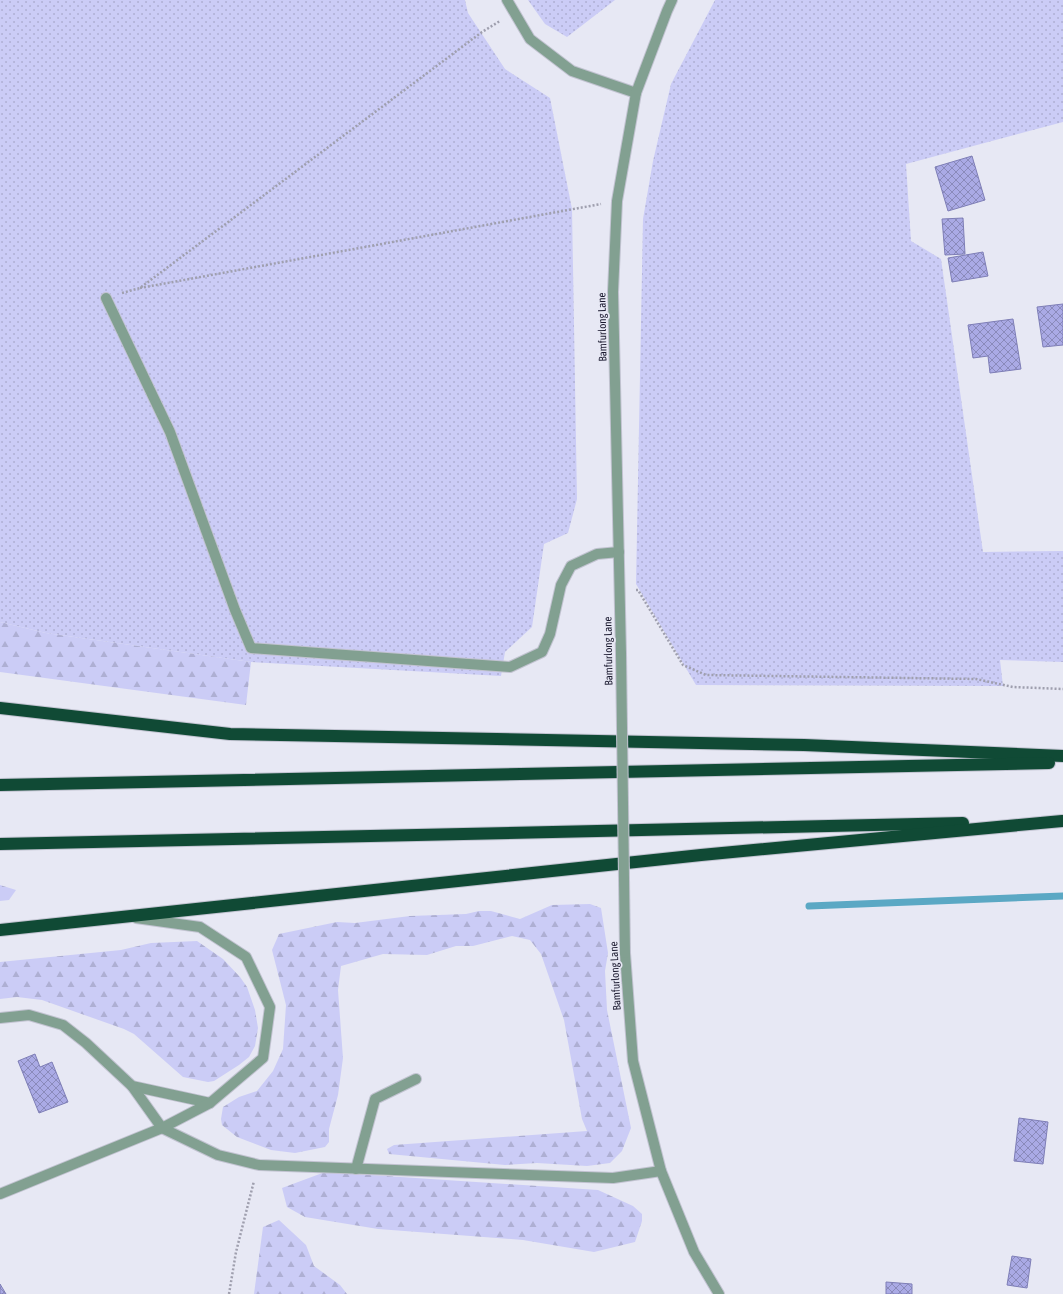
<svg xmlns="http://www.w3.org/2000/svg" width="1063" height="1294" viewBox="0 0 1063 1294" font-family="'Asap Condensed',sans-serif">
	<defs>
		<pattern id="green-dots" width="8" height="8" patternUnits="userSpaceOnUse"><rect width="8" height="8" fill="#cbccf6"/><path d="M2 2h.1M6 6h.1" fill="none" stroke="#aeafd3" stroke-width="1.8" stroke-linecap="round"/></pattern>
		<pattern id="forest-firs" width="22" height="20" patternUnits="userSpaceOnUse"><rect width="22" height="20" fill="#cbccf6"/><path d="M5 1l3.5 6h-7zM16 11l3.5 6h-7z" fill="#aeafd3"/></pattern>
		<pattern id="building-cross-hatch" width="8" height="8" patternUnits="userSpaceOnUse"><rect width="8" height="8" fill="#aaaae5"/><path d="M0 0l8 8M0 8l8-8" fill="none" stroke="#8a8aba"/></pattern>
	</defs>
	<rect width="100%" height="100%" fill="#e7e8f4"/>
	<g fill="url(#green-dots)">
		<path d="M0,0H465L468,13L505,69L550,98L572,209L577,499L568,533L544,544L532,627L505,652L501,676L251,662L46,633L0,622Z"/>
		<path d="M528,0H615L567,37L545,24Z"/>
		<path d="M715,0H1063V122L906,164L911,241L941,259L983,552L1063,551V662L1000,660L1003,686L696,685L636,584L643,219L653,161L671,84Z"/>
	</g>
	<g fill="url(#forest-firs)">
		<path d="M0,622L46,633L251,662L246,705L0,672Z"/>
		<path d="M0,885L16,890L9,900L0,901Z"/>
		<path d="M590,904L601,908L608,953L605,971L607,1010L631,1128L622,1151L610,1163L587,1166L537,1163L505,1165L389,1154L387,1149L394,1145L587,1131L582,1119L564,1020L541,954L530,940L512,936L473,946H456L427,955L383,954L341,966L338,990L343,1058L338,1095L329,1129V1142L325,1147L295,1153L271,1150L237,1137L222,1125L221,1119L223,1107L239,1097L257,1091L273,1071L283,1049L286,1005L272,950L279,934L337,922L355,923L410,916L466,914L479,911H491L520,919L552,905Z"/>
		<path d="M197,941L223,959L240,977L247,987L255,1010L258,1028L255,1046L249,1057L239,1065L214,1081L208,1082L183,1077L134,1034L124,1029L42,1000L17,997L0,999V962L121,950L151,943Z"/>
		<path d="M325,1172L598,1190L633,1206L642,1214V1221L635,1242L594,1252L523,1240L378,1229L305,1217L287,1207L282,1188Z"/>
		<path d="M279,1220L306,1245L314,1266L340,1285L347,1294H254L263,1227Z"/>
	</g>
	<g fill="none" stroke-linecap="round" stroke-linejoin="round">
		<path stroke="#5ba8c4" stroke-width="7" d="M809,906L1063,896"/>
	</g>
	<g fill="url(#building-cross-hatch)" stroke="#7e7eb6">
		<path d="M972,156L985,200L948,211L935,167Z"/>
		<path d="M963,218L965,254L945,255L942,219Z"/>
		<path d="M983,252L988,276L952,282L948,258Z"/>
		<path d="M1063,304V345L1043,347L1037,307Z"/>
		<path d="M1013,319L1021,369L990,373L988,356L973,358L968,325Z"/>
		<path d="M35,1054L40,1067L52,1062L68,1102L39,1113L18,1061Z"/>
		<path d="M1019,1118L1048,1122L1043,1164L1014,1161Z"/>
		<path d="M1012,1256L1031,1259L1027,1288L1007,1285Z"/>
		<path d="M886,1282L912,1284V1294H886Z"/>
		<path d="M0,1284L6,1294H0Z"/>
	</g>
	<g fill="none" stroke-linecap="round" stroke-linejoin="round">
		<defs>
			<g id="minor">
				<path d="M507,0L530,39L572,71L636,93"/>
				<path d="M106,298L170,432L235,610L251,648L510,667L542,652L550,634L561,585L571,566L597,554L619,552"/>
				<path d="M621,654L613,292L617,201L636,93L667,11L672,0"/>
				<path d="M625,953L633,1061L661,1171L694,1252L719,1294"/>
				<path d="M0,1018L29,1015L63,1025L86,1043L132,1086L210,1103"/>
				<path d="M132,1086L162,1128L218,1155L259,1165L613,1178L661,1171"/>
				<path d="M356,1169L375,1099L416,1079"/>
				<path d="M0,1194L162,1128L210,1103L263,1058L270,1007L246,957L200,927L136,918"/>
			</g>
			<g id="highway">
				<path d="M0,708L230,734L804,745L1063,756"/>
				<path d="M0,785L1049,763"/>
				<path d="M0,844L963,823"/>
				<path d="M0,930L701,855L1062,821"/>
			</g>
		</defs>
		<use href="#minor" stroke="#c2c3d1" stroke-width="12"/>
		<use href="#highway" stroke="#c2c3d1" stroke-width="14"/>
		<g stroke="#9f9fae" stroke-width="2.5" stroke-dasharray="2 2" stroke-linecap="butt">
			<path d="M140,288L601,204"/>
			<path d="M122,293L140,288L482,32L500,21"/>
			<path d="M636,590H638L683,665L706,675L976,679L1013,687L1063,689"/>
			<path d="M229,1294L236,1252L254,1181"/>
		</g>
		<use href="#minor" stroke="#82a091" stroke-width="10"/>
		<use href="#highway" stroke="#104a35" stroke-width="12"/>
		<defs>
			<path id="minor-bridge" d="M621,654L625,953"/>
		</defs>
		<use href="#minor-bridge" stroke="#c2c3d1" stroke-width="12" stroke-linecap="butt"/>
		<use href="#minor-bridge" stroke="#82a091" stroke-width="10"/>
	</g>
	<g text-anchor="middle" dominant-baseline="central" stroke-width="3.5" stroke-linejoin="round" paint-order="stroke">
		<g font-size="11" fill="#1a192f" stroke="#e7e8f4">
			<text transform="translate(602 327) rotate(-91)">Bamfurlong Lane</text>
			<text transform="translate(608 651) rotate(-91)">Bamfurlong Lane</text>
			<text transform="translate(615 976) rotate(-93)">Bamfurlong Lane</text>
		</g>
	</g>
</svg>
